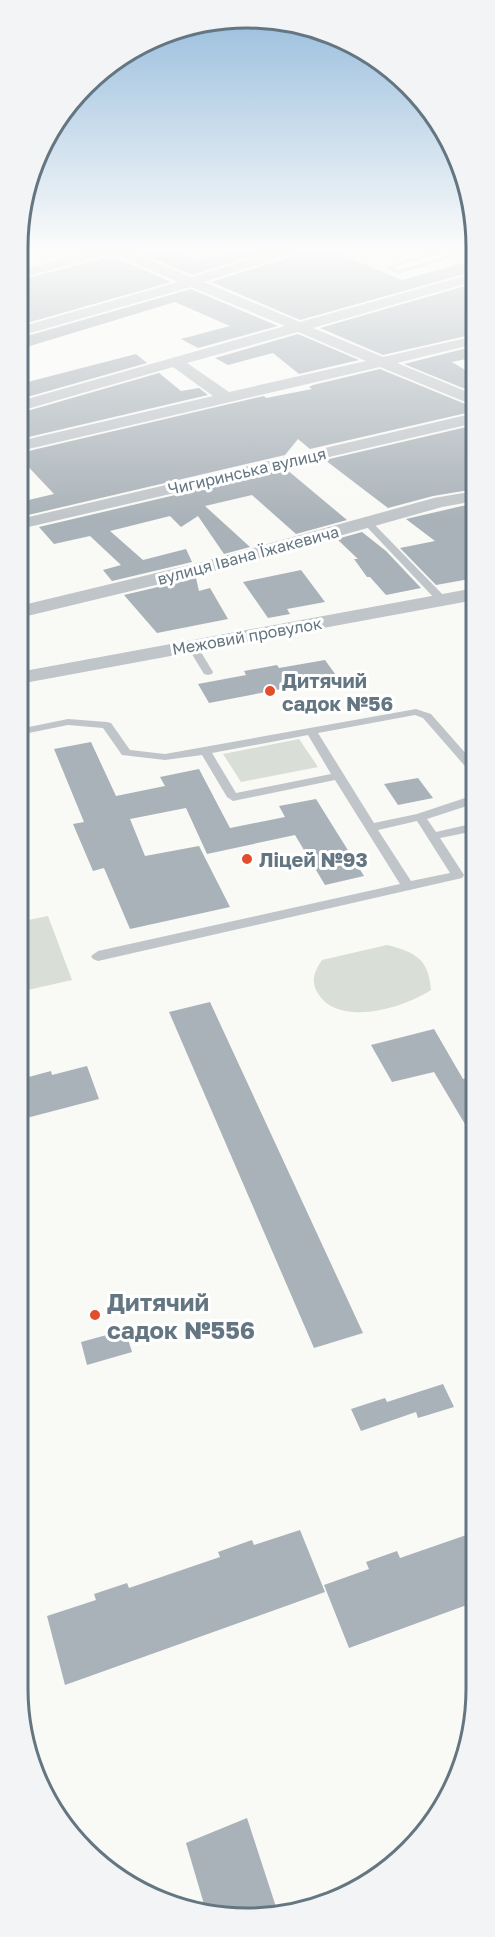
<svg xmlns="http://www.w3.org/2000/svg" width="495" height="1937" viewBox="0 0 495 1937" font-family="'Golos Text',sans-serif">
	<rect width="100%" height="100%" fill="#f9f9f6"/>
	<g fill="#d9ded6">
		<path d="M299,739L318,767L241,782L223,754Z"/>
		<path d="M48,916L72,980L19,992V922Z"/>
		<path d="M387,945C415,952 429,959 431,990C404,1008 340,1027 319,995C310,982 314,972 322,960Z"/>
	</g>
	<g fill="#a9b2b8">
		<path d="M156,250H170L196,260L250,250L259,254L192,275L142,254Z"/>
		<path d="M300,250H331L402,280L475,260V271L300,320L211,282L297,255Z"/>
		<path d="M113,256L171,282L20,325V280Z"/>
		<path d="M475,283V334L383,355L320,328Z"/>
		<path d="M191,289L278,326L198,348L181,339L230,326L175,302L20,349V338Z"/>
		<path d="M298,334L359,360L299,374L273,353L228,365L215,358Z"/>
		<path d="M475,346V357L452,362L475,376V393L404,364Z"/>
		<path d="M136,354L147,363L20,399V384Z"/>
		<path d="M380,369L475,408V411L310,449L298,439L285,455L28,515L20,505V502L54,494L20,458V453L264,396L266,398L312,389L309,387L313,385Z"/>
		<path d="M159,373L181,391L199,388L208,395L20,439V413Z"/>
		<path d="M475,425V489L433,496L388,508L325,460Z"/>
		<path d="M286,469L347,520L296,534L252,495L205,506L250,547L224,554L198,516L181,527L170,516L110,531L143,560L186,549L192,562L112,581L103,570L121,565L90,536L54,544L39,527Z"/>
		<path d="M475,503V578L436,585L400,548L435,541L406,519Z"/>
		<path d="M362,532L386,551L421,588L386,595L370,577H367L354,559H358L337,539Z"/>
		<path d="M301,570L325,602L287,609L290,614L268,618L243,582Z"/>
		<path d="M196,578L199,591L210,588L228,619L157,633L124,595Z"/>
		<path d="M325,660L338,678L209,703L198,684L246,675L244,671L277,665L279,668Z"/>
		<path d="M91,742L116,796L165,786L160,777L199,769L230,828L285,817L279,806L316,799L364,876L325,885L295,835L207,854L186,808L130,819L145,856L199,846L230,907L130,929L104,868L93,871L73,824L84,822L54,749Z"/>
		<path d="M418,778L433,798L398,805L384,784Z"/>
		<path d="M210,1002L363,1333L314,1348L169,1012Z"/>
		<path d="M434,1029L463,1079L475,1076V1141L434,1072L392,1082L371,1045Z"/>
		<path d="M87,1066L99,1099L19,1120V1083L26,1082L25,1078L51,1071L52,1075Z"/>
		<path d="M125,1330L132,1352L87,1365L81,1342Z"/>
		<path d="M443,1384L454,1407L418,1418L416,1412L361,1431L351,1409L385,1398L387,1402Z"/>
		<path d="M300,1530L325,1592L65,1685L47,1616L96,1600L94,1594L127,1583L129,1588L220,1557L218,1552L252,1540L254,1545Z"/>
		<path d="M475,1532V1602L349,1648L324,1585L369,1569L366,1562L397,1551L400,1558Z"/>
		<path d="M247,1818L278,1913L232,1918L206,1911L186,1843Z"/>
	</g>
	<g fill="none" stroke-linecap="round" stroke-linejoin="round">
		<g fill="#c0c5c9" fill-rule="evenodd">
			<path d="M441,250H451L393,267L399,270L466,250L475,251V256L468,253L398,274L384,267Z"/>
			<path d="M365,521H371L446,598V602H438L365,525Z"/>
			<path d="M192,643L196,644L213,672L212,674L208,675L204,674L187,646Z"/>
			<path d="M416,709L431,714L475,764V774L471,773L423,718L415,715L318,733L374,823L417,814L465,798L475,792L473,804L427,819L436,832L475,823V831L440,838L464,875L462,878L98,961L93,959L91,956L98,951L400,884L335,780L233,801L227,797L202,755L165,760L122,755L103,728L68,725L19,735V729L68,719L107,722L111,723L130,750L165,754ZM308,735L331,774L236,793L212,753ZM417,821L450,873L411,881L378,830Z"/>
		</g>
		<g fill="#c0c5c9" fill-rule="evenodd">
			<path d="M99,250H126L192,277L278,250H298L296,253L204,282L300,322L475,273V281L313,328L383,357L475,336V344L397,363L475,395V406L380,367L20,451V441L213,396L173,367L20,411V401L285,326L191,287L20,336V327L178,282L113,254L20,278V270ZM298,332L366,361L229,392L187,363Z"/>
			<path d="M475,413V423L20,529V519Z"/>
			<path d="M475,491V501L442,507L218,570L19,618V606L206,561L434,498Z"/>
			<path d="M475,588V600L19,684V672Z"/>
		</g>
	</g>
	<linearGradient id="sky" x2="0" y2="1"><stop stop-color="#95bbdc"/><stop offset="0.48" stop-color="#fcfcfb"/><stop offset="1" stop-color="#fcfcfb" stop-opacity="0"/></linearGradient>
	<rect width="495" height="521" fill="url(#sky)"/>
	<g fill="#e14e2e" stroke="#fff" stroke-width="2">
		<circle cx="270" cy="691" r="6"/>
		<circle cx="247" cy="859" r="6"/>
		<circle cx="95" cy="1315" r="6"/>
	</g>
	<g text-anchor="middle" dominant-baseline="central" stroke-width="6" stroke-linejoin="round" paint-order="stroke">
		<g font-size="16" fill="#647681" stroke="#fff">
			<text transform="translate(247 471) rotate(-13)">Чигиринська вулиця</text>
			<text transform="translate(248 555) rotate(-15)">вулиця Івана Їжакевича</text>
			<text transform="translate(247 636) rotate(-10)">Межовий провулок</text>
		</g>
		<g font-size="20" font-weight="bold" fill="#647681" stroke="#fff" text-anchor="start">
			<text x="282" y="680">Дитячий<tspan x="282" dy="23">садок №56</tspan></text>
			<text x="259" y="859">Ліцей №93</text>
		</g>
		<g font-size="24" font-weight="bold" fill="#647681" stroke="#fff" text-anchor="start">
			<text x="107" y="1301">Дитячий<tspan x="107" dy="28">садок №556</tspan></text>
		</g>
	</g>
	<path d="M0 0H495V1937H0ZM247 28H247A219 219 0 0 1 466 247V1689A219 219 0 0 1 247 1908H247A219 219 0 0 1 28 1689V247A219 219 0 0 1 247 28Z" fill="#f3f4f5" fill-rule="evenodd"/>
	<path fill="none" stroke="#647681" stroke-width="3" d="M247 28H247A219 219 0 0 1 466 247V1689A219 219 0 0 1 247 1908H247A219 219 0 0 1 28 1689V247A219 219 0 0 1 247 28Z"/>
</svg>
